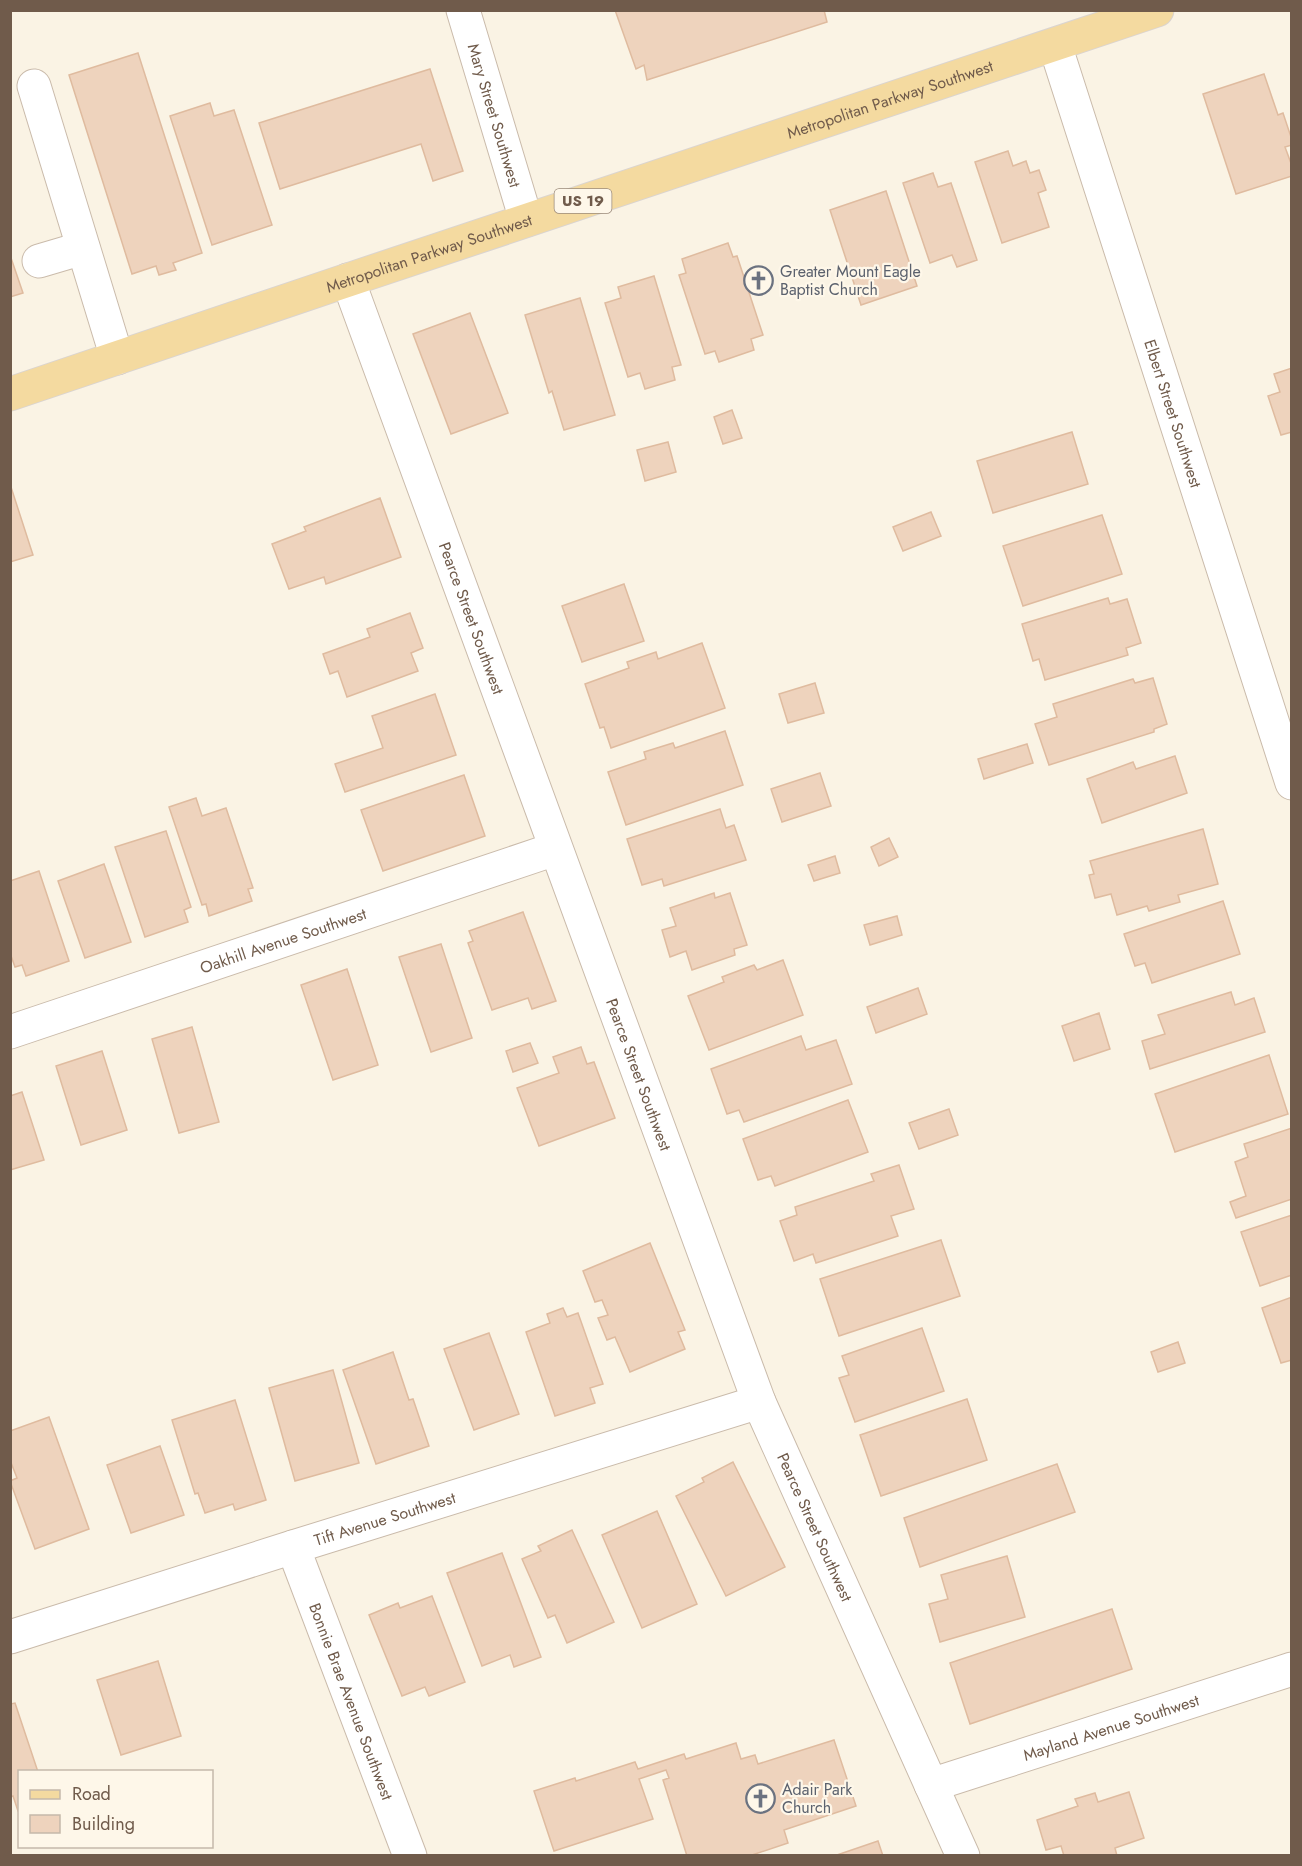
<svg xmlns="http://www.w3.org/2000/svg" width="1302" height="1866" viewBox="0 0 1302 1866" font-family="Jost,sans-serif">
	<rect width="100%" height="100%" fill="#faf3e4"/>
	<g fill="#eed3bd" stroke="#dfbb9f" stroke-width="1.5">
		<path d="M615,10H824L827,22L647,80L644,65L636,69Z"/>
		<path d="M138,53L202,253L173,263L176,270L159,275L156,266L132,274L69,75Z"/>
		<path d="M430,69L463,171L433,181L421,144L280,189L259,123Z"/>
		<path d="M1264,74L1278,115L1283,113L1292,140V145L1285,147L1292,166V176L1236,194L1203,94Z"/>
		<path d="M210,103L214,116L234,110L272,225L212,245L170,116Z"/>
		<path d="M1008,151L1013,166L1026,161L1030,173L1039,170L1046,190L1038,193L1049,227L1002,243L975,162Z"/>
		<path d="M933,173L938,187L951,183L977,260L957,267L952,255L930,263L903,183Z"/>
		<path d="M886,191L917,286L861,305L830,210Z"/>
		<path d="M728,243L733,257L737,256L763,335L751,339L754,350L719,362L715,351L705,354L679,275L686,273L682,259Z"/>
		<path d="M10,255L23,293L10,297Z"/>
		<path d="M654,276L681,365L672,367L675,380L645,389L640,373L628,377L605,303L621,298L618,287Z"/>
		<path d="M580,298L615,415L564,430L552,391L549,393L525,315Z"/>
		<path d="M470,313L508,413L451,434L413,334Z"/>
		<path d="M1292,368V432L1281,435L1268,396L1280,392L1274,374Z"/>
		<path d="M732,410L742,438L723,444L714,417Z"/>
		<path d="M1072,432L1088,484L993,513L977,461Z"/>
		<path d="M668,442L676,472L645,481L637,450Z"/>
		<path d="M10,484L33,555L10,562Z"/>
		<path d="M380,498L401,557L326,584L324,577L289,589L272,544L306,531L304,527Z"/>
		<path d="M931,512L941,536L903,551L893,527Z"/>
		<path d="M1102,515L1122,574L1023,606L1003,546Z"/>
		<path d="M624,584L644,641L582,662L562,606Z"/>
		<path d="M1108,598L1110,604L1127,599L1141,643L1126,648L1128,655L1045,680L1039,659L1033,661L1022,624Z"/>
		<path d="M410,613L423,648L411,653L418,671L347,697L338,671L330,674L323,654L370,637L367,629Z"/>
		<path d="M702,643L725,708L611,748L604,727L600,728L585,684L629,668L627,662L656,652L658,659Z"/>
		<path d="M1153,678L1167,724L1154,729V732L1049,765L1035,724L1057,717L1053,704L1133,679L1135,683Z"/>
		<path d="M815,683L824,713L788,723L779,694Z"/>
		<path d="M435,694L456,755L345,792L335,764L383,748L372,716Z"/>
		<path d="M725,731L743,785L626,825L608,772L646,759L644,752L673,743L675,748Z"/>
		<path d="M1027,744L1033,763L984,779L978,759Z"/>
		<path d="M1175,756L1187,793L1102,823L1087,779L1133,762L1136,769Z"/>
		<path d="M820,773L831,806L782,822L771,789Z"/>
		<path d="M464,775L485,836L383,871L361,810Z"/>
		<path d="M196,798L202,816L226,808L253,888L248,889L252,901L209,916L206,904L202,905L169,807Z"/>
		<path d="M720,809L726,828L734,825L746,860L664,886L662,879L642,885L627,839Z"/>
		<path d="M1203,829L1218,884L1178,895L1180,902L1149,911L1147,906L1117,915L1111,894L1095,898L1089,875L1094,874L1090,861Z"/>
		<path d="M166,831L191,907L184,910L188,922L145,937L115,847Z"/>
		<path d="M889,838L898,857L879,866L871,847Z"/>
		<path d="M835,856L840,873L814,881L808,865Z"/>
		<path d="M104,864L131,942L85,958L58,881Z"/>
		<path d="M39,871L69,961L26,976L22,965L15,967L10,953V881Z"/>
		<path d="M714,893L715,898L730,893L747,945L734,949L735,955L692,970L686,951L670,957L662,930L676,926L670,908Z"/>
		<path d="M1223,901L1240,954L1152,983L1145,963L1135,966L1124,934Z"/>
		<path d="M523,912L556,1001L532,1009L528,998L492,1010L468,943L473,941L469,931Z"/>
		<path d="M897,916L902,935L870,945L864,925Z"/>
		<path d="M441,944L472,1038L431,1052L399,957Z"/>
		<path d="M783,960L803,1015L709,1050L688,996L724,982L722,977L754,965L757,970Z"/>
		<path d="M347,969L378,1065L333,1080L301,985Z"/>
		<path d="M918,988L927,1014L876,1033L867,1007Z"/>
		<path d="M1231,992L1235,1005L1254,998L1265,1032L1150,1069L1142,1041L1165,1034L1158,1015Z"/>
		<path d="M1099,1013L1110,1049L1074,1061L1062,1026Z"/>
		<path d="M192,1027L219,1122L179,1133L152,1039Z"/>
		<path d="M801,1036L806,1050L836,1040L852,1084L744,1122L739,1110L727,1114L711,1069Z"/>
		<path d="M530,1043L538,1063L513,1072L506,1051Z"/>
		<path d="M581,1047L587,1064L594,1062L615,1118L539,1146L517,1088L559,1073L553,1057Z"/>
		<path d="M102,1051L127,1130L81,1145L56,1066Z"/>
		<path d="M1269,1055L1288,1114L1175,1152L1155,1094Z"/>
		<path d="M22,1092L44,1160L10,1170V1096Z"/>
		<path d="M848,1100L868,1152L775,1186L771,1176L758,1180L743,1139Z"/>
		<path d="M949,1109L958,1135L919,1149L909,1123Z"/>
		<path d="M1292,1128V1199L1236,1218L1230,1202L1246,1196L1235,1162L1248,1157L1244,1144Z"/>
		<path d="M899,1165L914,1209L891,1216L898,1236L816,1263L813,1254L794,1261L780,1221L797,1215L795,1207L874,1181L871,1174Z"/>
		<path d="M1292,1215V1275L1260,1286L1241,1232Z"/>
		<path d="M941,1240L960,1296L839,1336L820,1279Z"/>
		<path d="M650,1243L685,1330L678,1332L685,1349L630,1372L615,1337L607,1340L598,1318L608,1315L602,1300L595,1302L583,1271Z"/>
		<path d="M1292,1297V1360L1281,1363L1262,1308Z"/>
		<path d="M563,1308L567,1317L578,1313L603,1384L590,1388L595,1403L555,1416L526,1332L550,1323L547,1314Z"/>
		<path d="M922,1328L944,1391L855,1422L839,1378L849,1375L842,1356Z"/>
		<path d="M489,1333L519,1414L474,1430L444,1349Z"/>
		<path d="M1178,1342L1185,1363L1158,1372L1151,1352Z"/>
		<path d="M393,1352L409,1400L413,1399L429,1446L376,1464L343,1370Z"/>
		<path d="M333,1370L359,1463L295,1481L269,1388Z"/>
		<path d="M967,1399L987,1460L881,1496L860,1435Z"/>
		<path d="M235,1400L266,1500L235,1510L233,1504L205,1513L198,1493L195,1494L172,1420Z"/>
		<path d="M49,1417L89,1529L35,1549L10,1481L17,1478L10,1460V1431Z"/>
		<path d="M160,1446L184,1515L131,1533L107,1465Z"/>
		<path d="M733,1462L785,1567L726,1596L676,1496L704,1482L702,1478Z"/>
		<path d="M1057,1464L1075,1512L920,1567L904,1518Z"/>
		<path d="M657,1511L697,1604L642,1628L602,1535Z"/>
		<path d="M572,1530L614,1622L567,1643L555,1615L548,1618L522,1559L541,1551L538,1546Z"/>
		<path d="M502,1553L541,1657L514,1667L510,1655L482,1666L447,1573Z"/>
		<path d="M1007,1556L1025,1617L940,1642L929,1604L948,1599L941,1575Z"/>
		<path d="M432,1596L465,1682L429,1696L425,1687L402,1696L369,1615L398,1603L400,1608Z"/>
		<path d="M1112,1609L1132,1669L970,1724L950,1663Z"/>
		<path d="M158,1661L181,1736L121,1755L97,1680Z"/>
		<path d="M15,1703L38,1772H20V1811H18L13,1796L10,1797V1704Z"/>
		<path d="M834,1740L856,1806L784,1830L788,1843L749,1856H687L663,1780L669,1778L666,1770L639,1779L653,1819L554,1851L534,1791L575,1778L576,1781L635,1762L638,1769L684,1754L686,1759L736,1743L741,1759L755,1755L758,1764Z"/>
		<path d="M1129,1792L1144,1838L1115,1848L1117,1856H1064L1061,1846L1046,1850L1037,1820L1078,1806L1075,1799L1095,1793L1098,1802Z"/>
		<path d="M878,1841L883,1856H834Z"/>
	</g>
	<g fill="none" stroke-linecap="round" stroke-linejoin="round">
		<defs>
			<g id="minor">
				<path id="s1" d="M463,10L526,220"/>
				<path id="s2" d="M1055,45L1292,783"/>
				<path d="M34,86L117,358"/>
				<path d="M39,261L83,248"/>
				<path id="s3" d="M348,280L759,1402L963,1856"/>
				<path id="s4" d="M10,1032L555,849"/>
				<path id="s5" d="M293,1547L410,1856"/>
				<path id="s6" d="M10,1637L293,1547L759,1402"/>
				<path id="s7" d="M931,1785L1292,1669"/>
			</g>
			<g id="major">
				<path id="s8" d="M10,394L348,280L1157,10"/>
			</g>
		</defs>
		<use href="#minor" stroke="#cabbab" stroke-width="35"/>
		<use href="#major" stroke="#dad4d0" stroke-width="35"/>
		<use href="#minor" stroke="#fff" stroke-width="33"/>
		<use href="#major" stroke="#f4daa0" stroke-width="33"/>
	</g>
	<defs>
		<symbol id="church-ring" viewBox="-11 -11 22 22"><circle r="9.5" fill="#fef7e9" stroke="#6b7280" stroke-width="1.5"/><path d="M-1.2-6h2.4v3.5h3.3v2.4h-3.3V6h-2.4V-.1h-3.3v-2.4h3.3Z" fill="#6b7280"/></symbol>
	</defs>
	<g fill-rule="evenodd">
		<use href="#church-ring" x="742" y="264" width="33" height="33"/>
		<use href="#church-ring" x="744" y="1782" width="33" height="33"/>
	</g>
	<g text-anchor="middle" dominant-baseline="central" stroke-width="4.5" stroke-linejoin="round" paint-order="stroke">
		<rect fill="#fef7e9" stroke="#9b8a7a" stroke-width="1.5" x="554.5" y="189" width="57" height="24" rx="4.5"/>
		<g font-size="15" font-weight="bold" fill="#705b4b">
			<text x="583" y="201">US 19</text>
		</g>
		<g font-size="16" fill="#705b4b" stroke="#fef7e9">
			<text stroke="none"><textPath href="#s8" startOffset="928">Metropolitan Parkway Southwest</textPath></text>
			<text stroke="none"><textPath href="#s1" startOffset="110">Mary Street Southwest</textPath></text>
			<text stroke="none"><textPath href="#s8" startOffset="442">Metropolitan Parkway Southwest</textPath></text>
			<text stroke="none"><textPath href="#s2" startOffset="387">Elbert Street Southwest</textPath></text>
			<text stroke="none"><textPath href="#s3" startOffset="360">Pearce Street Southwest</textPath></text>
			<text stroke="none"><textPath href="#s4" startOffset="288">Oakhill Avenue Southwest</textPath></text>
			<text stroke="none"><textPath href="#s3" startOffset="846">Pearce Street Southwest</textPath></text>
			<text stroke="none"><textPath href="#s6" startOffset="393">Tift Avenue Southwest</textPath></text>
			<text stroke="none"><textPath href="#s3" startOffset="1332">Pearce Street Southwest</textPath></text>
			<text stroke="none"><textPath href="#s5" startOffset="165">Bonnie Brae Avenue Southwest</textPath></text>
			<text stroke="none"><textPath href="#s7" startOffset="189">Mayland Avenue Southwest</textPath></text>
		</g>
		<g font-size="16" fill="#5b616d" stroke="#fef7e9" text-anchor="start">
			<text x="780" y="271">Greater Mount Eagle<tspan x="780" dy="18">Baptist Church</tspan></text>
			<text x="782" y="1789">Adair Park<tspan x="782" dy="18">Church</tspan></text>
		</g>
	</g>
	<rect width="1302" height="1866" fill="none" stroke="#705b4b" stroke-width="24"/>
	<rect x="18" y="1770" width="195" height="78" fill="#fef7e9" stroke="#c5b9aa" stroke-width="1.5"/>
	<rect x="30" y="1790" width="30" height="9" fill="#f4daa0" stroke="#c5b9aa" stroke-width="1.5"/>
	<text x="72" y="1800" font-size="18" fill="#705b4b">Road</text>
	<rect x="30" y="1815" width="30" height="18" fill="#eed3bd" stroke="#c5b9aa" stroke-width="1.5"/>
	<text x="72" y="1830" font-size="18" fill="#705b4b">Building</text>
</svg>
